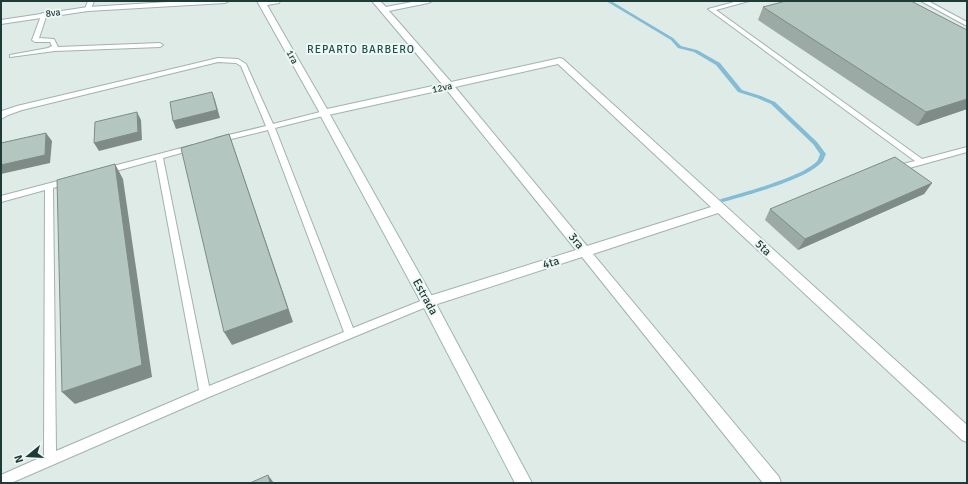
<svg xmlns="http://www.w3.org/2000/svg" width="968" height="484" viewBox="0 0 968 484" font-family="Signika,sans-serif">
	<rect width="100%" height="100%" fill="#deebe7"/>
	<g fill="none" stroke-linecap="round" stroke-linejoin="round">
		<path fill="#83bcd4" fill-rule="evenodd" d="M606,1H611L673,38L681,46L697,50L720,63L742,90L761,96L775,102L817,142L826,154C824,157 824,160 822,162C806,180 747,195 723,202L721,201L720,200L721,199C742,193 806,176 818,160C818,159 820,155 820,154L813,144L771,104L757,98L738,92L716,65L694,52L678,48L671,40Z"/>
		<defs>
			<g id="lane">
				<path d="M88,1H94L91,9L88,11L85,9Z"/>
				<path d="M738,1H749L716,10L922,159L967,147V152L902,170L899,169L898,167L899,165L915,161L708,9Z"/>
				<path d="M921,1H928L967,22V26Z"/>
				<path d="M42,13L47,14L39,38L54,39L58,47L160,43L163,45L160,47L55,51L10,57V55L48,48L52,46L50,42H35L32,40Z"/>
				<path d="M218,58L238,59L246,64L273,124L324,111L328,113L327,115L275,128L353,328L428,298L431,299L433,302L431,305L209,397L11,483H1V475L44,456L45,190L1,202V196L69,178L73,181L72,183L53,188L56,451L199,390L156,160L105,174L101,171L102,169L193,145L197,147L196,149L163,158L209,386L344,332L268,130L219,142L215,140L216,138L266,126L241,66L236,63L218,62L22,110L8,115L1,119V113L2,111L17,106Z"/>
			</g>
			<g id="street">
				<path d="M185,1H229L225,3L88,11L1,24V20L88,7Z"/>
				<path d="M257,1H280L279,3L267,5L327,109L442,84L372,1H380L386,7L417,1H432L428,3L389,11L451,82L560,58L563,59L967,425V442L962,440L718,213L593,254L779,477L781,483H763L582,257L428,307L423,306L421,302L423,298L576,250L446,89L324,116L321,115ZM558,64L711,207L587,246L455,87Z"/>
			</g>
			<path id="secondary" d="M324,110L329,113L433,298L532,483H515L423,306L319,113Z"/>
		</defs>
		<use href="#lane" stroke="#a1b3af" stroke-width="2"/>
		<use href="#street" stroke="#a1b3af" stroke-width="2"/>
		<use href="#secondary" stroke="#9db7b1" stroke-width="2"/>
		<use href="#lane" fill="#fff" fill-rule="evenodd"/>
		<use href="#street" fill="#fff" fill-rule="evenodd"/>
		<use href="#secondary" fill="#fff" fill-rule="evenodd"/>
	</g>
	<g fill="#9baaa5">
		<path d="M763,7L967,30V109L917,126L758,20Z"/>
		<path d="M932,183L924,194L798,250L765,220L770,209Z"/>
	</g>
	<g fill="#7e8b86">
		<path d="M212,92L215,100L220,118L176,129L173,121Z"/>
		<path d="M967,99V109L917,126L926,112Z"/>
		<path d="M137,112L141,120L142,140L99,151L94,143Z"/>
		<path d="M46,133L52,141L50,163L1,174V165Z"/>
		<path d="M229,134L234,148L293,322L232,345L224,332Z"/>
		<path d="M115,164L123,179L152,377L75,404L62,392Z"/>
		<path d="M932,183L924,194L798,250L805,239Z"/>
		<path d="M268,475L274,483H270Z"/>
	</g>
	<g fill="#b4c6c0" stroke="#7e8b86">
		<path d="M786,1H911L967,30V99L926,112L763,7Z"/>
		<path d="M212,92L217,110L173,121L170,102Z"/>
		<path d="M137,112L138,132L94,143L95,122Z"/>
		<path d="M46,133L45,155L1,165V143Z"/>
		<path d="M229,134L288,309L224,332L181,148Z"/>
		<path d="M895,157L932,183L805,239L770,209Z"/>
		<path d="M115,164L142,365L62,392L57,180Z"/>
		<path d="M268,475L270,483H250Z"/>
	</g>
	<g text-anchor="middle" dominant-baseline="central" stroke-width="4" stroke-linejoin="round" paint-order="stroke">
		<g font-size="10" fill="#1f3b38" stroke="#eff7f4">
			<text transform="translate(53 13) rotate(-7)">8va</text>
			<text transform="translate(292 57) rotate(61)">1ra</text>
			<text transform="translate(442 88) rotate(-12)">12va</text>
		</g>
		<g font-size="11" letter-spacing="1" fill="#1a4e49" stroke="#eff7f4">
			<text x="361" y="49">REPARTO BARBERO</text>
		</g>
		<g font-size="12" fill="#1f3b38" stroke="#eff7f4">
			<text transform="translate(576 241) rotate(51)">3ra</text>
			<text transform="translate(763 248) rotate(43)">5ta</text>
			<text transform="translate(551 263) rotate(-17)">4ta</text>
			<text transform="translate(425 297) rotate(61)">Estrada</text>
		</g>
	</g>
	<rect width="968" height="484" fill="none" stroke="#1f3b38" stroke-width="4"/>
	<g transform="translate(28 456) rotate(252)" stroke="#eff7f4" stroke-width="3" paint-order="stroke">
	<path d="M0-3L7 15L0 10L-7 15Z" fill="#1f3b38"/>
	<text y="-6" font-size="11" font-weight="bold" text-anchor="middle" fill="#1f3b38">N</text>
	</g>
</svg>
